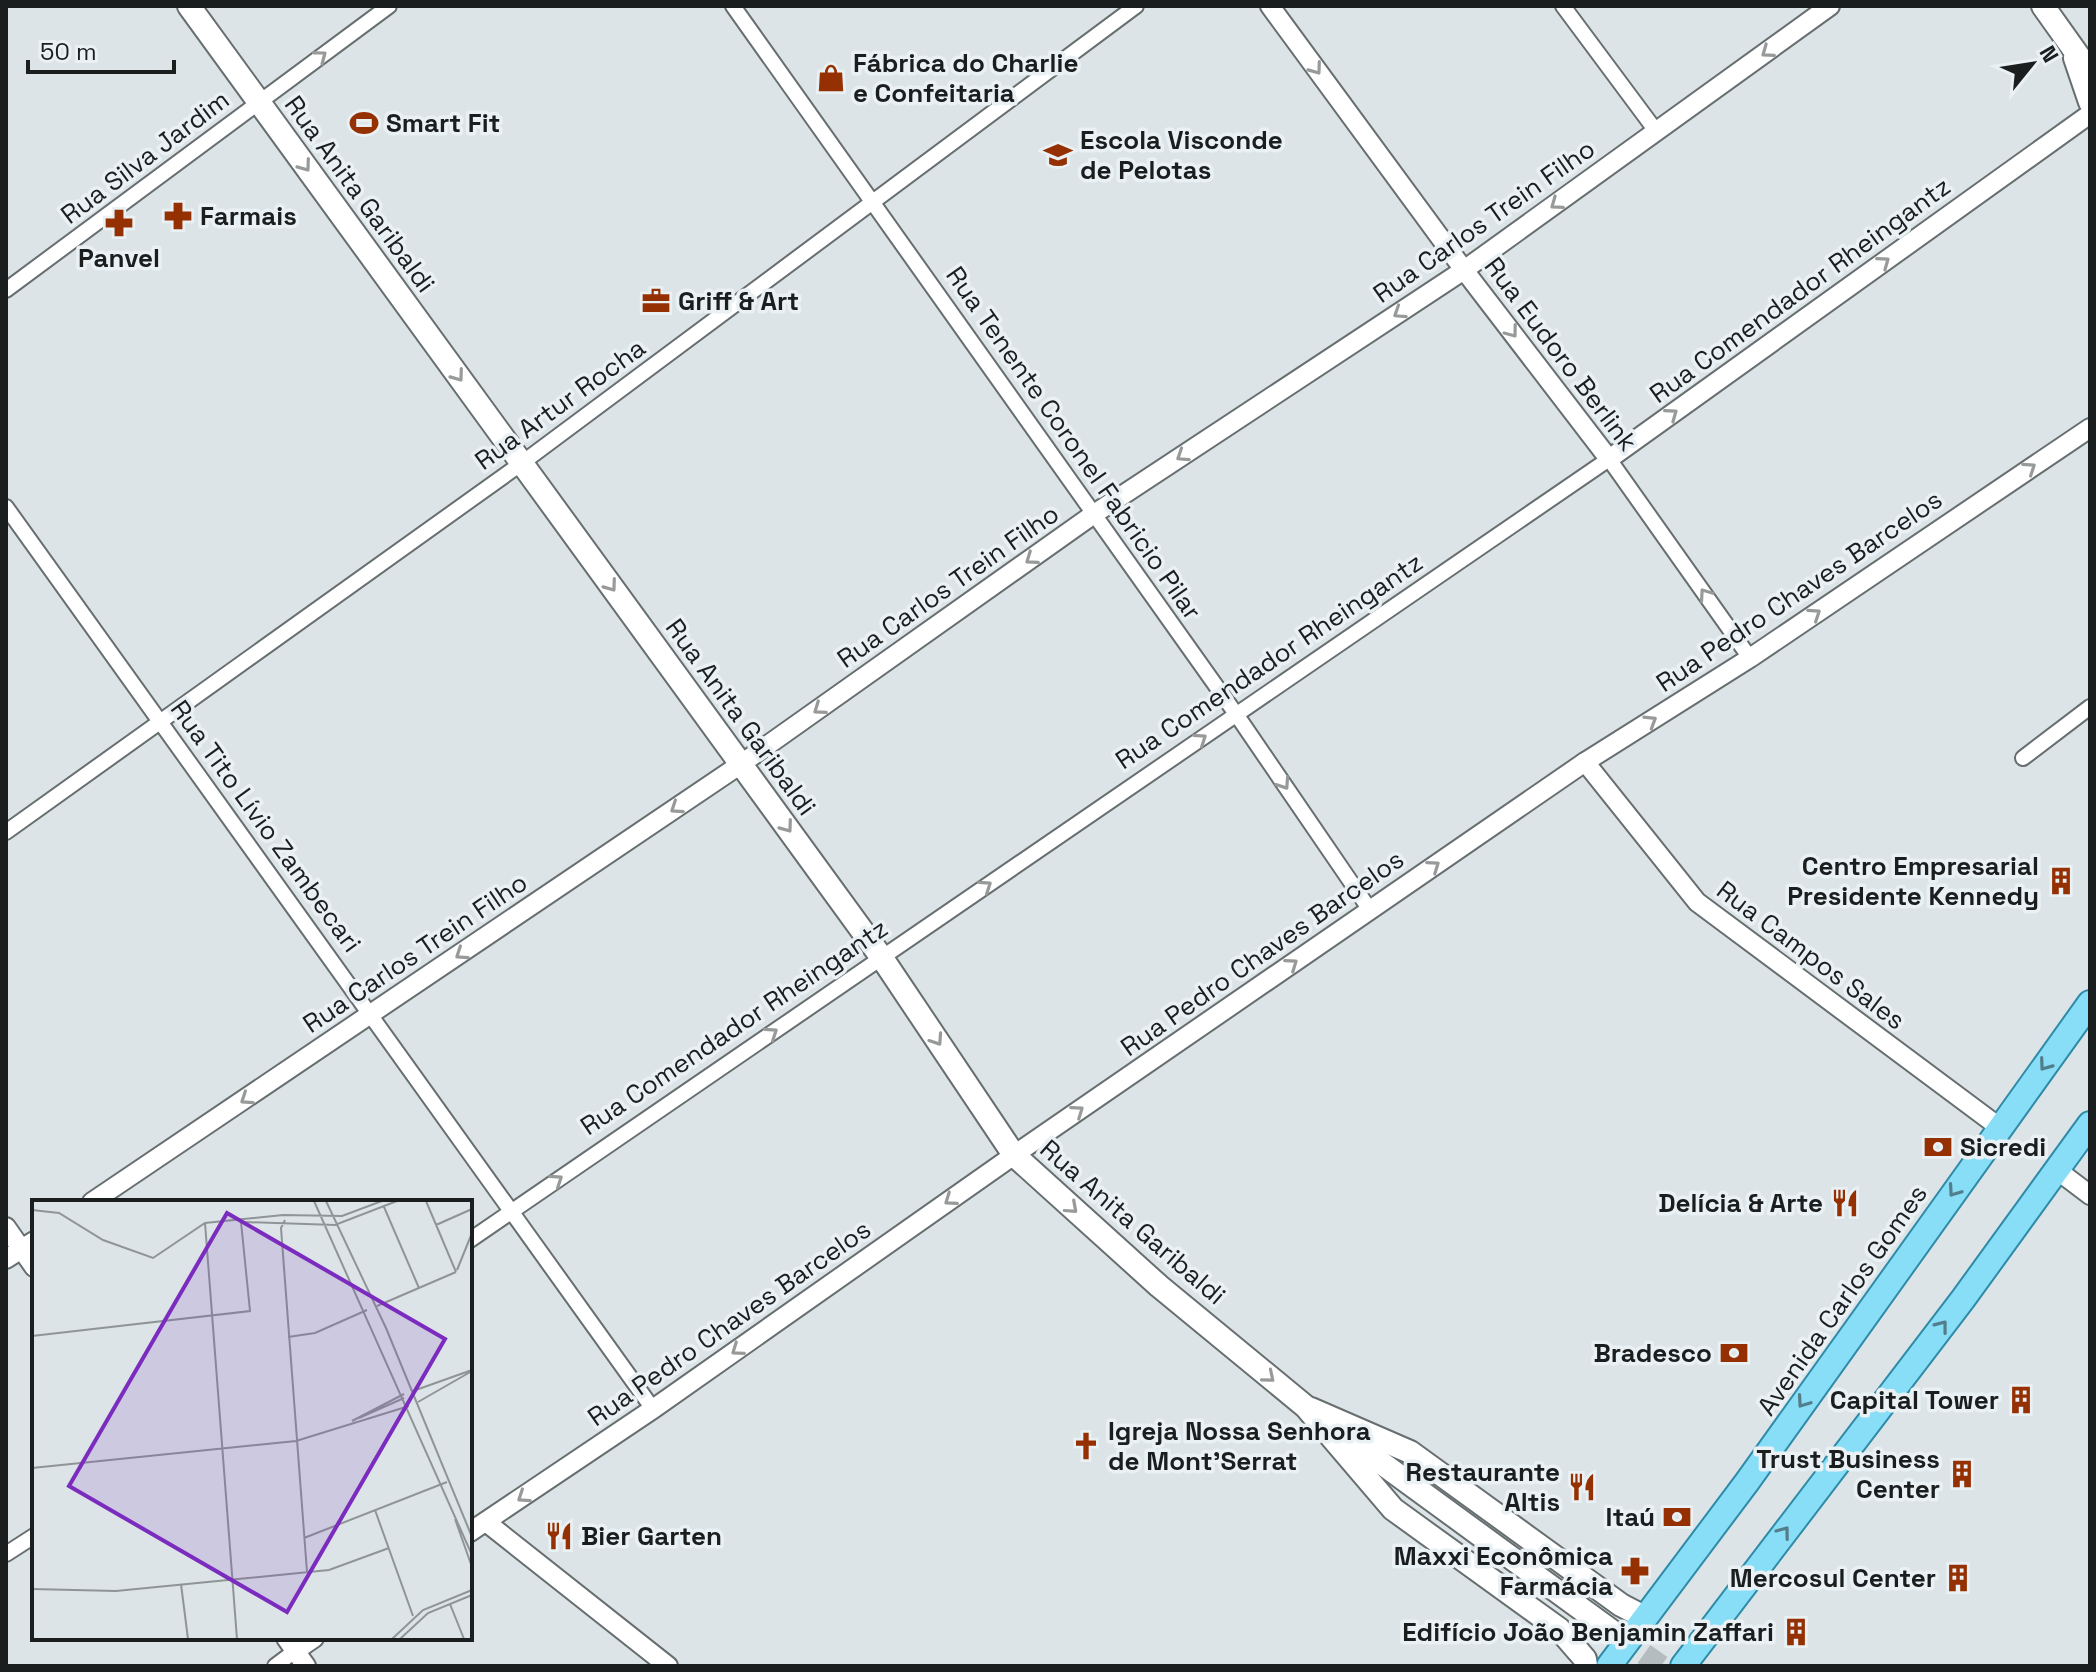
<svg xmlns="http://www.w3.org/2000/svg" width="2096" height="1672" viewBox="0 0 2096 1672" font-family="'Space Grotesk',sans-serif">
	<rect width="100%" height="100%" fill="#dce4e7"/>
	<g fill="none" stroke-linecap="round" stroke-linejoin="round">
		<path stroke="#b5bcbf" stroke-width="22" stroke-dasharray="22 11" stroke-linecap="butt" d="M1617,1635L1661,1666"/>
		<defs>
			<g id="minor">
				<path d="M733,6L1236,714L1370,910"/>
				<path d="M1563,6L1656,131"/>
				<path d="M6,290L389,6"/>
				<path d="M6,507L653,1409"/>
				<path d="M2023,758L2090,707"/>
				<path d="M6,832L522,463L1136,6"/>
				<path d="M470,1240L1609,459L1750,658"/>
				<path d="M6,1554L34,1536"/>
				<path d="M275,1666L295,1651"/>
			</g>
			<g id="tertiary">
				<path d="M1270,6L1464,270L1609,459L2090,114"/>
				<path d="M1585,762L1697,902L1999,1127"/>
				<path d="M2057,1170L2090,1195"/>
				<path d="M92,1202L741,764L1094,514L1464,270L1830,6"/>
				<path d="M6,1227L34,1267"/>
				<path d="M6,1259L34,1241"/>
				<path d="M486,1522L668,1666"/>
				<path d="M470,1532L653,1409L1014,1155L1585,762L1750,658L2090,428"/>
				<path d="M286,1638L306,1666"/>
				<path d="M295,1651L314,1638"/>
			</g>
			<g id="secondary">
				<path d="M189,6L882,958L1014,1155L1159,1286L1306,1407L1393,1509L1559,1629L1585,1659L1586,1666"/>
				<path d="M2043,6L2090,72"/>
				<path d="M2075,58L2090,102"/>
				<path d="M1311,1409L1410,1452L1621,1605L1644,1617"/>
				<path d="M1339,1432L1617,1635"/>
			</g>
			<g id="primary">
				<path d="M1609,1666L1747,1482L2090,1003"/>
				<path d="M1683,1666L1963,1299L2090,1124"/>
			</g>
		</defs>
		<use href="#minor" stroke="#676e70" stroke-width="18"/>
		<use href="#tertiary" stroke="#676e70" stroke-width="22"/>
		<use href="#secondary" stroke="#676e70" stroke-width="26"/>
		<use href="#primary" stroke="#2e8ba8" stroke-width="28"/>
		<use href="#minor" stroke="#fff" stroke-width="14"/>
		<use href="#tertiary" stroke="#fff" stroke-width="18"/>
		<use href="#secondary" stroke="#fff" stroke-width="22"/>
		<use href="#primary" stroke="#88ddf7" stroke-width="24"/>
	</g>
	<defs><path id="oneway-chevron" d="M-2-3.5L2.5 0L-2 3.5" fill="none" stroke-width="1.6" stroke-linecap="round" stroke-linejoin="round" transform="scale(2)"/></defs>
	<g stroke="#989a9a">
		<use href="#oneway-chevron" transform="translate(1767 52) rotate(144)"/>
		<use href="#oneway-chevron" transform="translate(321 56) rotate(-37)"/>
		<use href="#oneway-chevron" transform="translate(1316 69) rotate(54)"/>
		<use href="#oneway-chevron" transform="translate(305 166) rotate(54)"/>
		<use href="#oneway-chevron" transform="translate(1556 204) rotate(144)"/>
		<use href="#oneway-chevron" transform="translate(1884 262) rotate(-36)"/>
		<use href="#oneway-chevron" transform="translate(1399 313) rotate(147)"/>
		<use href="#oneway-chevron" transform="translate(1512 332) rotate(53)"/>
		<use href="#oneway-chevron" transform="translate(458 376) rotate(54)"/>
		<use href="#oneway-chevron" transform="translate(1672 414) rotate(-36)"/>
		<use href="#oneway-chevron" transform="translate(1182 456) rotate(147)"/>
		<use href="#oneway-chevron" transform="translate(2030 468) rotate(-34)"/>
		<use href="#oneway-chevron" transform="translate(1031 559) rotate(145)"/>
		<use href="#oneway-chevron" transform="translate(611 586) rotate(54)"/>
		<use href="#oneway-chevron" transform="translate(1705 594) rotate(-125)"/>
		<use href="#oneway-chevron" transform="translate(1815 614) rotate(-34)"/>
		<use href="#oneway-chevron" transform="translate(819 709) rotate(145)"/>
		<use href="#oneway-chevron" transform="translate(1651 721) rotate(-32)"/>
		<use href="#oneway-chevron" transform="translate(1201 739) rotate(-34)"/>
		<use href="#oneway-chevron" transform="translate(1284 784) rotate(56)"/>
		<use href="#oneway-chevron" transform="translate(676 808) rotate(146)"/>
		<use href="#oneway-chevron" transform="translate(787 827) rotate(54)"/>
		<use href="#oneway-chevron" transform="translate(1434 866) rotate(-35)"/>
		<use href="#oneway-chevron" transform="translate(986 886) rotate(-34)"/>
		<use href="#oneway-chevron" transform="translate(461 954) rotate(146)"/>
		<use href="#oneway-chevron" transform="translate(1292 964) rotate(-35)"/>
		<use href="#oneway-chevron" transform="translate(772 1033) rotate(-34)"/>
		<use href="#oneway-chevron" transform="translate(937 1040) rotate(56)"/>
		<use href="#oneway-chevron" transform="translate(246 1099) rotate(146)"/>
		<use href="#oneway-chevron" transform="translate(1078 1111) rotate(-35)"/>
		<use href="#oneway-chevron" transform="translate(557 1180) rotate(-34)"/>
		<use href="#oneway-chevron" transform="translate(950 1200) rotate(145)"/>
		<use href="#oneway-chevron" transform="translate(1072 1208) rotate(42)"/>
		<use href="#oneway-chevron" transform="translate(737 1350) rotate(145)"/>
		<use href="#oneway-chevron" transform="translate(1269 1377) rotate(40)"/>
		<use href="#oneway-chevron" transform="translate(523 1497) rotate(146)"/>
	</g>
	<g stroke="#527e8b">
		<use href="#oneway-chevron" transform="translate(2045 1065) rotate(126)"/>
		<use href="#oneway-chevron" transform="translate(1954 1191) rotate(125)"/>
		<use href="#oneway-chevron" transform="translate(1942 1326) rotate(-52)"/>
		<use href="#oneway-chevron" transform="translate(1803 1402) rotate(125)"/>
		<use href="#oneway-chevron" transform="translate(1784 1532) rotate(-53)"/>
	</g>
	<defs>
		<symbol id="shop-bare" viewBox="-9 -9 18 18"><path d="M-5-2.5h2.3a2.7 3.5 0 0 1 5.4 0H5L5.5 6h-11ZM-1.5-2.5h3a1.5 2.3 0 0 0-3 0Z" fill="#953002" stroke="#eaf1f4" stroke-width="2.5" paint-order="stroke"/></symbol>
		<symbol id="stadium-bare" viewBox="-9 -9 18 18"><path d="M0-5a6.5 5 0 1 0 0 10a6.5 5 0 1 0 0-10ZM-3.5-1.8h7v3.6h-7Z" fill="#953002" stroke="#eaf1f4" stroke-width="2.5" paint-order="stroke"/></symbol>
		<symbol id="school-bare" viewBox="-9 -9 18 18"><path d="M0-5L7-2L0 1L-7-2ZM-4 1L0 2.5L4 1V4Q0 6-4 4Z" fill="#953002" stroke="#eaf1f4" stroke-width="2.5" paint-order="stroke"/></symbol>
		<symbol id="pharmacy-bare" viewBox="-9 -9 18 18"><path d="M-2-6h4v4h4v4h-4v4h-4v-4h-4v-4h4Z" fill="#953002" stroke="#eaf1f4" stroke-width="2.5" paint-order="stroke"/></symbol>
		<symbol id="office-bare" viewBox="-9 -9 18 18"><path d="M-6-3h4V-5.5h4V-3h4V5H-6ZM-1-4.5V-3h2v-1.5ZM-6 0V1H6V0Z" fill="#953002" stroke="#eaf1f4" stroke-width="2.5" paint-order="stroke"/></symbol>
		<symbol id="building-bare" viewBox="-9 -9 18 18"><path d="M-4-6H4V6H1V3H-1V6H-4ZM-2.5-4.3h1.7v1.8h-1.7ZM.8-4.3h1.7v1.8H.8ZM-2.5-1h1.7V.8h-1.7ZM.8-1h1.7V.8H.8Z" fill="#953002" stroke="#eaf1f4" stroke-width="2.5" paint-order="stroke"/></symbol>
		<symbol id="bank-bare" viewBox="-9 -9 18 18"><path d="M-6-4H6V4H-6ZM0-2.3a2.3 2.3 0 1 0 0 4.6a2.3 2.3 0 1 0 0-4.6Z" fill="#953002" stroke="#eaf1f4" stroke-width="2.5" paint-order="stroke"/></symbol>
		<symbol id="restaurant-bare" viewBox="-9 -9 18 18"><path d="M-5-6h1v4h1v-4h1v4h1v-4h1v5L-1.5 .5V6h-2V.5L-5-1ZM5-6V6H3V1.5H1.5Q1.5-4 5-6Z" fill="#953002" stroke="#eaf1f4" stroke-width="2.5" paint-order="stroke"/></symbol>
		<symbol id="church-bare" viewBox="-9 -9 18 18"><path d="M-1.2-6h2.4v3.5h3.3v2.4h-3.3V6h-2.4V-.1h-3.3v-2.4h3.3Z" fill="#953002" stroke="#eaf1f4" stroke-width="2.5" paint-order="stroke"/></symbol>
	</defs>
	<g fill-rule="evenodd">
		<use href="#shop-bare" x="811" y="58" width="40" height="40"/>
		<use href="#stadium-bare" x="344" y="103" width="40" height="40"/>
		<use href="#school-bare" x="1038" y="135" width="40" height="40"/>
		<use href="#pharmacy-bare" x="158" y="196" width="40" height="40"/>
		<use href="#pharmacy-bare" x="99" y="203" width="40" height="40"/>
		<use href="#office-bare" x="636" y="281" width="40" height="40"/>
		<use href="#building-bare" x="2041" y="861" width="40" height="40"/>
		<use href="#bank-bare" x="1918" y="1127" width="40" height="40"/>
		<use href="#restaurant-bare" x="1825" y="1183" width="40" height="40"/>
		<use href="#bank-bare" x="1714" y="1333" width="40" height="40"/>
		<use href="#building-bare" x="2001" y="1380" width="40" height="40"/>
		<use href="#church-bare" x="1066" y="1426" width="40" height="40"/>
		<use href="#building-bare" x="1942" y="1454" width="40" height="40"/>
		<use href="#restaurant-bare" x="1562" y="1467" width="40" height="40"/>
		<use href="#bank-bare" x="1657" y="1497" width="40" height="40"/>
		<use href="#restaurant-bare" x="539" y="1516" width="40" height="40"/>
		<use href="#pharmacy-bare" x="1615" y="1551" width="40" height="40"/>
		<use href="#building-bare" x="1938" y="1558" width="40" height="40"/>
		<use href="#building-bare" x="1776" y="1612" width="40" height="40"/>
	</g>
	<g text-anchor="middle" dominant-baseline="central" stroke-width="7" stroke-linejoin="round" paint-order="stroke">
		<g font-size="26" font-weight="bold" fill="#1b1e1f" stroke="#eaf1f4" text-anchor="end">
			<text x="853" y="63" text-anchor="start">Fábrica do Charlie<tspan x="853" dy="30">e Confeitaria</tspan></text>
			<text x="386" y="123" text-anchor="start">Smart Fit</text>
			<text x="1080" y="140" text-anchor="start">Escola Visconde<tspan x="1080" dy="30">de Pelotas</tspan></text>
			<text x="200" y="216" text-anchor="start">Farmais</text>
			<text x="119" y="258" text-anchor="middle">Panvel</text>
			<text x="678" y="301" text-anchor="start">Griff &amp; Art</text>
			<text x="2039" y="866">Centro Empresarial<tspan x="2039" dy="30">Presidente Kennedy</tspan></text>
			<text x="1960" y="1147" text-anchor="start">Sicredi</text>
			<text x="1823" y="1203">Delícia &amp; Arte</text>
			<text x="1712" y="1353">Bradesco</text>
			<text x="1999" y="1400">Capital Tower</text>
			<text x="1108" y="1431" text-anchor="start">Igreja Nossa Senhora<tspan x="1108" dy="30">de Mont'Serrat</tspan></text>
			<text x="1940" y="1459">Trust Business<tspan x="1940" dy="30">Center</tspan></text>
			<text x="1560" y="1472">Restaurante<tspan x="1560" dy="30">Altis</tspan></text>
			<text x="1655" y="1517">Itaú</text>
			<text x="581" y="1536" text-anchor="start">Bier Garten</text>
			<text x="1613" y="1556">Maxxi Econômica<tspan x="1613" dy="30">Farmácia</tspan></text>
			<text x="1936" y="1578">Mercosul Center</text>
			<text x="1774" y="1632">Edifício João Benjamin Zaffari</text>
		</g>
		<g font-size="26" fill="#1b1e1f" stroke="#eaf1f4">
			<text transform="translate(145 157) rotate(-37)">Rua Silva Jardim</text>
			<text transform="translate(360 194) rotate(54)">Rua Anita Garibaldi</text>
			<text transform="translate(1484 221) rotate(-35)">Rua Carlos Trein Filho</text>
			<text transform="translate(1800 290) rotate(-36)">Rua Comendador Rheingantz</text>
			<text transform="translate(1561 354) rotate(53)">Rua Eudoro Berlink</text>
			<text transform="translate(560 404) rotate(-36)">Rua Artur Rocha</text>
			<text transform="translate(1074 443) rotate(55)">Rua Tenente Coronel Fabricio Pilar</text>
			<text transform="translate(948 586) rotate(-35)">Rua Carlos Trein Filho</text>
			<text transform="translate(1799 591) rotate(-34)">Rua Pedro Chaves Barcelos</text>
			<text transform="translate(1269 661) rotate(-34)">Rua Comendador Rheingantz</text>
			<text transform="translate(741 717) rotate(54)">Rua Anita Garibaldi</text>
			<text transform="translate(266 826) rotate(54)">Rua Tito Lívio Zambecari</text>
			<text transform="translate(415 953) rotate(-34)">Rua Carlos Trein Filho</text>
			<text transform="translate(1262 953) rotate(-35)">Rua Pedro Chaves Barcelos</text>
			<text transform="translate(1811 955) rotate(37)">Rua Campos Sales</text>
			<text transform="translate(734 1027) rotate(-34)">Rua Comendador Rheingantz</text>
			<text transform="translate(1133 1222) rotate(41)">Rua Anita Garibaldi</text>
			<text transform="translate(1842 1300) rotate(-55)">Avenida Carlos Gomes</text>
			<text transform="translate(729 1323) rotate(-35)">Rua Pedro Chaves Barcelos</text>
		</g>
	</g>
	<g transform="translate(32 1200)">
		<rect width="440" height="440" fill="#dce4e7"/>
		<path fill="none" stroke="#8f9597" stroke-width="2" d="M282,1L440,355M294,1L354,128L440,337M394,1L424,72M352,7L387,88M0,10L27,13L71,40L121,58L173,23L251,15L310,16L350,1M253,20L249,28L275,372M211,22L303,25L365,1M173,23L205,439M404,25L440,9M425,70L440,33M345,106L424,72M0,136L218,111L209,22M256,137L283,133L335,110M381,191L440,170M386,202L440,171M327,218L372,198M320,221L372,194M0,268L264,241L377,206M343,310L381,416M423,319L440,367M272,338L415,282M149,384L156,439M0,389L84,391L297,370L357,348M418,404L432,439M360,439L391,410L440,390M368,439L396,413L440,395"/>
		<path fill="#7b2cbf" fill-opacity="0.15" stroke="#7b2cbf" stroke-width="4" d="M195,13L413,139L255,412L37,286Z"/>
		<rect width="440" height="440" fill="none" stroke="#1b1e1f" stroke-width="4"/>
	</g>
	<rect width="2096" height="1672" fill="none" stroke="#1b1e1f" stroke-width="16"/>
	<g transform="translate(2032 64) rotate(60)" stroke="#eaf1f4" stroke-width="6" paint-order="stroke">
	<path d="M0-6L14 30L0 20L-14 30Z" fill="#1b1e1f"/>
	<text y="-12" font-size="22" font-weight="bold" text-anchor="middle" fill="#1b1e1f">N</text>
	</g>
	<path d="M28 60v12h146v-12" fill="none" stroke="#1b1e1f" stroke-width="4"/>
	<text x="40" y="60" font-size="24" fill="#1b1e1f" stroke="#eaf1f4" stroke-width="6" paint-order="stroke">50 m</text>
</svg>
